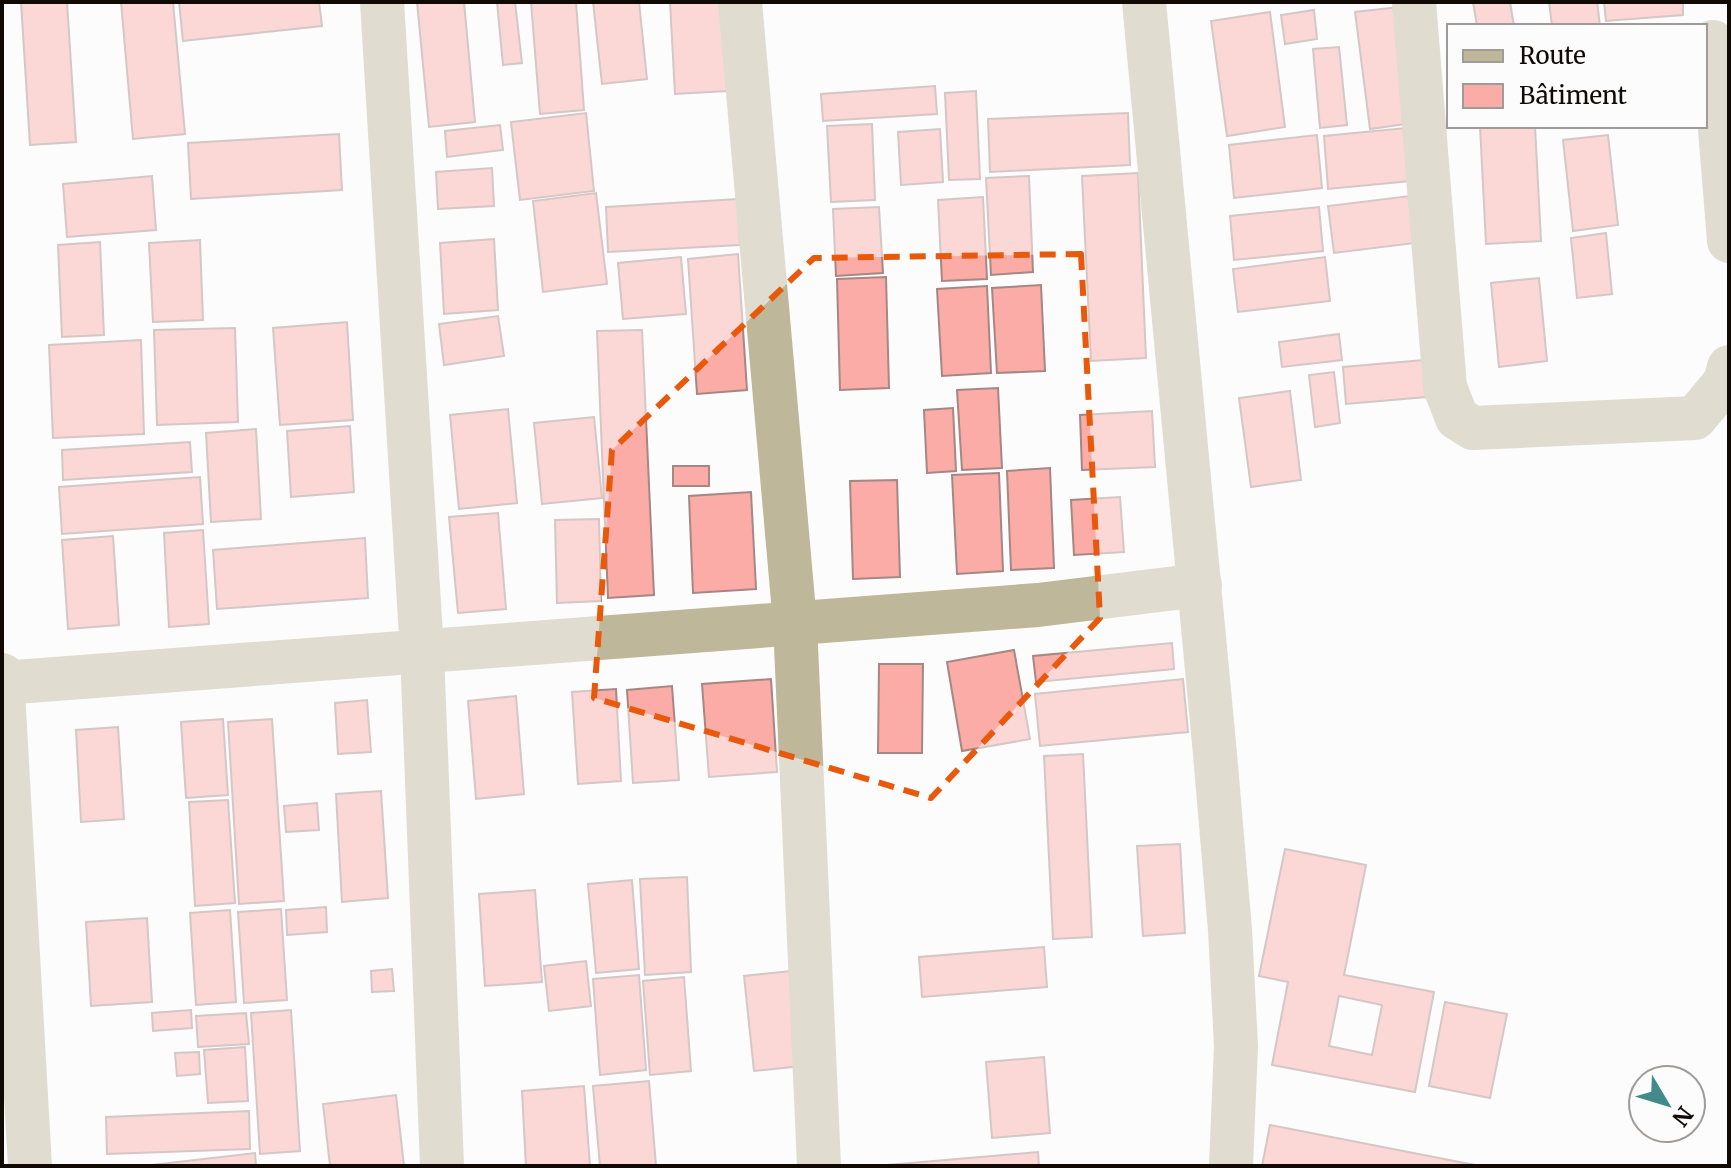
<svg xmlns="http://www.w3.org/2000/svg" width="1731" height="1168" viewBox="0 0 1731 1168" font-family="Merriweather,serif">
	<rect width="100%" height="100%" fill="#fcfcfc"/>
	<g fill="#fbaca7" stroke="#a58785" stroke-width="2" fill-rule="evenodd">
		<path d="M21,2H67L76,142L30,145Z"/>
		<path d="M121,2H173L185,134L133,139Z"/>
		<path d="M179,2H319L322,26L183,41Z"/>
		<path d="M417,2H464L475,122L429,127Z"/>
		<path d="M497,2H515L522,63L503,65Z"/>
		<path d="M531,2H576L584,110L540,114Z"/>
		<path d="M593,2H639L647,79L602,84Z"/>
		<path d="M670,2H722L727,91L675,94Z"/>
		<path d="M1473,2H1510L1514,26H1477Z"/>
		<path d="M1549,2H1597L1600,26H1552Z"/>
		<path d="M1604,2H1683V15L1606,21Z"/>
		<path d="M1399,7L1413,123L1370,129L1355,12Z"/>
		<path d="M1314,10L1317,39L1285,44L1281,15Z"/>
		<path d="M1270,12L1285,127L1227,136L1211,21Z"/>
		<path d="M1339,47L1347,125L1320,128L1313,49Z"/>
		<path d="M935,86L937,114L823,121L821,94Z"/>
		<path d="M976,91L980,179L949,180L945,93Z"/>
		<path d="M586,113L594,191L520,200L511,122Z"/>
		<path d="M1128,113L1130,165L990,172L988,119Z"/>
		<path d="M872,124L875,200L831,202L827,126Z"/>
		<path d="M500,125L503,150L447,157L445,131Z"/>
		<path d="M1480,126H1535L1541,241L1486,244Z"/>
		<path d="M1416,127L1421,180L1328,189L1324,136Z"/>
		<path d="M940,129L943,182L901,185L898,132Z"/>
		<path d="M339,134L342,190L191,199L188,143Z"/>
		<path d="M1317,135L1322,188L1234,198L1229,145Z"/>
		<path d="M1608,135L1618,225L1573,231L1563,140Z"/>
		<path d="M492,168L494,206L438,209L436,172Z"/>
		<path d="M1138,173L1146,358L1091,361L1082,176Z"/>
		<path d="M152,176L156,230L67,237L63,184Z"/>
		<path d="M1029,176L1033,272L991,275L986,178Z"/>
		<path d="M596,193L607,284L543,292L533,201Z"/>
		<path d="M1426,194L1431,241L1334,253L1328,206Z"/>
		<path d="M983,197L987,279L942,281L938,200Z"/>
		<path d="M738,199L740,245L608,252L606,207Z"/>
		<path d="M879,207L883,273L836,276L833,209Z"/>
		<path d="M1319,207L1323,251L1234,260L1230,216Z"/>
		<path d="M1606,233L1612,294L1577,298L1571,238Z"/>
		<path d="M494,239L498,310L444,314L440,243Z"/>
		<path d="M200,240L203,320L153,322L149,243Z"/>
		<path d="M100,242L104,335L62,337L58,245Z"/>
		<path d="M738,254L747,390L697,394L688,259Z"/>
		<path d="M681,257L686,314L623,319L618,263Z"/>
		<path d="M1325,257L1330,301L1238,312L1233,269Z"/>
		<path d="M886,277L889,388L840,390L837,279Z"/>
		<path d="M1539,278L1547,361L1499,367L1491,283Z"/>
		<path d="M1041,285L1045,371L997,373L992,288Z"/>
		<path d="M987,286L991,373L942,376L937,289Z"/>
		<path d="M498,316L504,356L444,365L439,324Z"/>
		<path d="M347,322L353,420L280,425L273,328Z"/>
		<path d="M235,328L238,422L157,425L154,330Z"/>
		<path d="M642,330L654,595L608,598L597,331Z"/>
		<path d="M1339,334L1342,360L1282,367L1279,342Z"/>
		<path d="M141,340L144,434L53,438L49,345Z"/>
		<path d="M1435,359L1438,396L1346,404L1343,367Z"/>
		<path d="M1334,372L1340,423L1315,427L1309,375Z"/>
		<path d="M998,388L1002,468L962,470L957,390Z"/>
		<path d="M1290,391L1301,480L1251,487L1239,398Z"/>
		<path d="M953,408L956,471L927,473L924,410Z"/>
		<path d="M508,409L517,503L459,509L450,415Z"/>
		<path d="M1152,411L1155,467L1082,470L1080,415Z"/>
		<path d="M594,417L602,498L542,504L534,423Z"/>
		<path d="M350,426L354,492L291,497L287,431Z"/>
		<path d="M256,429L261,519L211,522L206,433Z"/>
		<path d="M190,442L192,472L63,480L62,450Z"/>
		<rect x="673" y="466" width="36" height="20"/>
		<path d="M1050,468L1054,568L1011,570L1007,471Z"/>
		<path d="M999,473L1003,571L957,574L952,475Z"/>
		<path d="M200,477L203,524L62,534L59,487Z"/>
		<path d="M897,480L900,577L853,579L850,481Z"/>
		<path d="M751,492L756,589L693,593L689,496Z"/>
		<path d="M1120,497L1124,552L1074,555L1071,500Z"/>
		<path d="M498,513L506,609L458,613L449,517Z"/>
		<path d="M599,519L601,601L557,603L555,520Z"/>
		<path d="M203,530L209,624L169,627L164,533Z"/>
		<path d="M113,536L119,625L68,629L62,540Z"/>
		<path d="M365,538L368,598L217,609L213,550Z"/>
		<path d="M1172,643L1174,669L1036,682L1033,656Z"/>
		<path d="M1014,650L1030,739L962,751L947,662Z"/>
		<path d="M879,664H923L922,753H878Z"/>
		<path d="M771,679L777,772L709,777L702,684Z"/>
		<path d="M1183,679L1188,732L1040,746L1035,694Z"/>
		<path d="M672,686L679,780L633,783L627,690Z"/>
		<path d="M616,689L621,781L578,784L572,692Z"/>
		<path d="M516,696L524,794L476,799L468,701Z"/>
		<path d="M367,700L371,752L338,754L335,703Z"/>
		<path d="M223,719L228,795L186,798L181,722Z"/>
		<path d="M272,719L284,901L239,904L228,722Z"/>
		<path d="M118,727L124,819L81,822L76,730Z"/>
		<path d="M1083,754L1092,937L1053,939L1044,756Z"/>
		<path d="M381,791L388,898L342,902L336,794Z"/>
		<path d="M228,800L235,903L195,906L189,802Z"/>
		<path d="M317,803L319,830L286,832L284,806Z"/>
		<path d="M1180,844L1185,933L1143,936L1137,846Z"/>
		<path d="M1285,849L1366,865L1344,975L1434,992L1415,1092L1272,1065L1288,982L1259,976ZM1339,996L1382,1005L1372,1055L1329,1046Z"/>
		<path d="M687,877L691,972L645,975L640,879Z"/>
		<path d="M632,880L639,969L596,973L588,884Z"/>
		<path d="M535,890L542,982L485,986L479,894Z"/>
		<path d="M326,907L327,932L287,935L286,910Z"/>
		<path d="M281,909L287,1000L244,1003L238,912Z"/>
		<path d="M230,910L236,1002L196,1005L190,913Z"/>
		<path d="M147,918L152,1002L91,1006L86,922Z"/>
		<path d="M1044,947L1047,987L922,997L919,957Z"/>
		<path d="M586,961L591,1006L549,1011L544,966Z"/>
		<path d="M392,969L394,991L372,992L371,971Z"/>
		<path d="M791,971L801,1066L754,1071L744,976Z"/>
		<path d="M639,975L646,1070L600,1075L593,979Z"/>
		<path d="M684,977L691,1071L650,1075L643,981Z"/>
		<path d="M1445,1002L1507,1014L1490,1098L1429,1086Z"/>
		<path d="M191,1010L192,1028L153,1031L152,1013Z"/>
		<path d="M291,1010L300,1151L260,1154L251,1013Z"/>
		<path d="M246,1013L249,1044L198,1047L196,1016Z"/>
		<path d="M245,1047L248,1101L208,1103L204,1050Z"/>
		<path d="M199,1052L200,1074L177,1076L175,1053Z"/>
		<path d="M1044,1057L1050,1133L992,1138L986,1062Z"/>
		<path d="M649,1081L656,1166H600L593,1086Z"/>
		<path d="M584,1086L590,1166H526L522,1091Z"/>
		<path d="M396,1095L404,1166H330L323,1104Z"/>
		<path d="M249,1111L250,1149L107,1154L106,1117Z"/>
		<path d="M1270,1125L1480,1166H1262Z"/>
		<path d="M1038,1152L1039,1166H888V1165Z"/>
		<path d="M255,1153L256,1166H143Z"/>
	</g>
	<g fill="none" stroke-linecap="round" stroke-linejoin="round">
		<g stroke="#beb799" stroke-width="44">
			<path d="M382,2L422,652L442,1166"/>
			<path d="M740,2L795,623L819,1166"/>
			<path d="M1144,2L1215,754L1230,930L1236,1046L1231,1166"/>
			<path d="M1414,2L1445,387L1457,418L1473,428L1695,418L1725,382L1729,367"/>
			<path d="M1713,42L1729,241"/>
			<path d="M2,675L30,1166"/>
			<path d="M2,683L1038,605L1200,585"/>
		</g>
	</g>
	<path d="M0 0H1731V1168H0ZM1081,254L1100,618L931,798L594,698L612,450L814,258Z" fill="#fcfcfc" fill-opacity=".55" fill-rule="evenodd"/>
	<path fill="none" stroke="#e8590c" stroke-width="6" stroke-dasharray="16 10" stroke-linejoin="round" d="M1081,254L1100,618L931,798L594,698L612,450L814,258Z"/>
	<rect width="1731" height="1168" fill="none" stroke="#110a04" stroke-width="8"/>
	<rect x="1447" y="24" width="260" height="104" fill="#fcfcfc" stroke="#9e9b99" stroke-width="2"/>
	<rect x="1463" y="50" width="40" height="12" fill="#beb799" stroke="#9e9b99" stroke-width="2"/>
	<text x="1519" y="64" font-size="24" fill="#110a04">Route</text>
	<rect x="1463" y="84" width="40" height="24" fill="#fbaca7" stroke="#9e9b99" stroke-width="2"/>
	<text x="1519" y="104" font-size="24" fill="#110a04">Bâtiment</text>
	<g transform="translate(1667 1104) rotate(128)"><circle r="38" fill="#fcfcfc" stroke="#9e9b99" stroke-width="2"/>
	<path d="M0-6L14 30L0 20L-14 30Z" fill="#438b8a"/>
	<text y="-12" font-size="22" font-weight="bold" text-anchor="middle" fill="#110a04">N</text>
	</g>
</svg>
